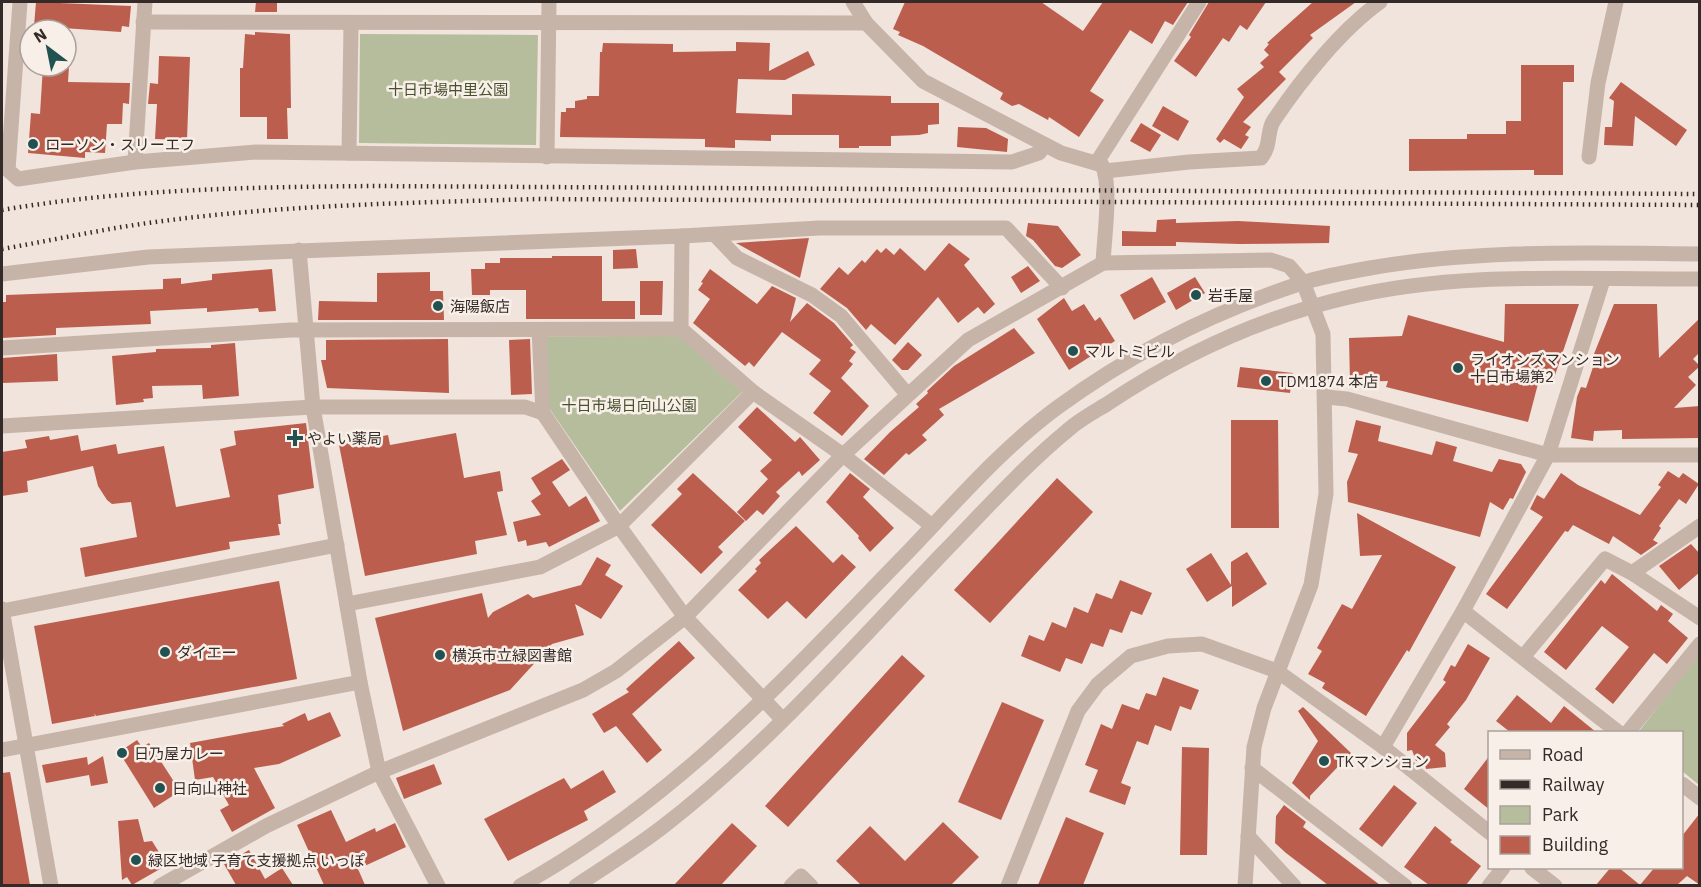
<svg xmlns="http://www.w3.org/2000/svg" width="1701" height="887" viewBox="0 0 1701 887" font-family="'IBM Plex Sans','Noto Sans JP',sans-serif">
	<rect width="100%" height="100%" fill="#f0e4dc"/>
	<g fill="#b6bd9d">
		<path d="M360,34L538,35L536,145L359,143Z"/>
		<path d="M679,335L742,392L620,511L547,405L543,337Z"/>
		<path d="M1699,654V785L1682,771V732H1640V730Z"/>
	</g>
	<g fill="#bc5e4e">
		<path d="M36,2L131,6L129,27L122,26L121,32L34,26Z"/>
		<path d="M256,2H277V12H255Z"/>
		<path d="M905,2H1041L1083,31L1103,2H1188L1173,25L1165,21L1152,44L1130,30L1090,91L1104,100L1079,137L1049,117L1048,120L1019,104L1012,106L1000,99L1003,93L923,46L898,35L900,32L893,29Z"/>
		<path d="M1209,2H1266L1247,30L1240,25L1229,42L1223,38L1196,77L1174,61L1191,37L1189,35Z"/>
		<path d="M1313,2H1356L1310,35L1313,38L1279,72L1286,79L1243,122L1251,127L1245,135L1249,137L1241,149L1224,139L1220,143L1216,139L1244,97L1237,89L1264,67L1260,63L1269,55L1264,50L1269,44L1267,43Z"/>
		<path d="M255,32L290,34L291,108H287L288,139H267V117H240V68H243L245,34L255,35Z"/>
		<path d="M736,42L770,43L769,71L808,51L815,65L785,80L738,79L736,113L792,115V94L891,96V103H939V124L928,125V133L919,135L891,136V146H859V148H839V135H771V141L735,140V148L705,147V139L560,137L561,112H566V108H575V101L587,99V96H599L600,52H602L603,43L673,44V52L736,51Z"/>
		<path d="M159,56L190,57L187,140L155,139L157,104H148L150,83L158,84Z"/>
		<path d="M1521,65H1574V82H1563V175H1534V170L1409,171V139H1467V134H1506V121H1521Z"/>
		<path d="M43,66H69L68,82L130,83L129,104L123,103L122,124H107L105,153L85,152V158L28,153L31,113L40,114Z"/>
		<path d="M1621,82L1687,130L1676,146L1635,116L1633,146L1604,145L1605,127H1612L1614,101L1609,98Z"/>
		<path d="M1163,106L1189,121L1178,141L1152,126Z"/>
		<path d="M1141,123L1161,135L1150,152L1130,141Z"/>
		<path d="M958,127L986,128L1008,139L1007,152L957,147Z"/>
		<path d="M1176,219V223L1238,221L1330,226L1329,243L1239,244L1176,242V246H1122V231L1156,232L1157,220Z"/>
		<path d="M1028,223L1058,226L1081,255L1062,268L1055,266L1033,240L1026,236Z"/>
		<path d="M809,238L800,278L736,243Z"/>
		<path d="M949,243L970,259L964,265L995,304L984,314L978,307L958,323L938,297L895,345L871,324L866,330L847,308L820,289L839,267L848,275L862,260L865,263L877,249L881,253L886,248L894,255L900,248L925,271Z"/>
		<path d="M636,249L638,268L613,269V250Z"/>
		<path d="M552,256H602V301H635V319H526V290H490V295H472L471,269H485V263H500V258H552Z"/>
		<path d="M1028,266L1040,281L1021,293L1011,277Z"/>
		<path d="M272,269L276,311L259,312L258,308L207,312V308L150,311L151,324L56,328V335L2,338V302H6V295L163,289V279L181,278V284L212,280V274Z"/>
		<path d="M710,269L757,304L772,286L796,298L790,322L807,303L834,323L853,345L850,348L856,352L849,361L853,364L841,378L869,406L842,436L813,413L831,391L809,374L821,360L782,332L754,367L749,362L745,366L693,323L710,299L698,290L703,283L701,282Z"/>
		<path d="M430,272V291H443L444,320H318L319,301L377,302V273Z"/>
		<path d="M1152,277L1166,302L1134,320L1120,295Z"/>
		<path d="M1195,277L1205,293L1176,310L1167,293Z"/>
		<path d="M640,281H663L662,315H640Z"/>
		<path d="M1064,298L1072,311L1084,304L1095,321L1100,317L1115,341L1069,370L1037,319Z"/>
		<path d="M1505,304H1579L1552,384L1539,380L1528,422L1386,387L1388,381L1350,382L1349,338L1402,336L1408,315L1504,342Z"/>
		<path d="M1614,304H1657L1659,358L1700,318V352L1693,359L1700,366L1688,377L1696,385L1674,408L1700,406V438L1622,439V430L1594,431L1593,441L1571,438L1577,397L1581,387L1586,388L1597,355L1594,354Z"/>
		<path d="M1014,328L1035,353L939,409L944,415L922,435L927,440L909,455L906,453L884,475L864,459L890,432L919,407L916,404L928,393L927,391L954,366Z"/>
		<path d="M448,339L449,393L327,388L321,360H326V340Z"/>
		<path d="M530,339L532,394L511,395L509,340Z"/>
		<path d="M908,342L922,355L908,370H902L892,360Z"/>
		<path d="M235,343L239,396L203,399L202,385L152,386L153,398L143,399L144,402L116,405L112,356L156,352V349L211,348V345Z"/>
		<path d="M57,354L58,381L2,383V358Z"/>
		<path d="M1240,367L1293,373L1290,393L1237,387Z"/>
		<path d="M757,407L795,442L800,437L820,460L802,476L799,471L776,492L780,496L763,515L757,510L746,521L737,512L768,479L760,471L772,460L738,427Z"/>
		<path d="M1231,420H1278L1279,528H1231Z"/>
		<path d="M1356,420L1381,426L1378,441L1432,455L1436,441L1457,447L1453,461L1492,472L1499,459L1521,464L1526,472L1513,499L1510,498L1503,510L1490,502L1480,537L1348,502L1347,482L1358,454L1348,452Z"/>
		<path d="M306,423L314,488L278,495L281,524H278L280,535L229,542L230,549L85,577L80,548L137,537L131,502L112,504L107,500L98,486L93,466L27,481L28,492L2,496V452L27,448L25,440L49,436L50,440L78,435L81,451L116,444L118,454L164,446L176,507L230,497L220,449L236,445L234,431Z"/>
		<path d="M456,433L464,478L500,471L503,491L497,492L507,535L475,541L477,554L365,576L339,445L388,435L390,445Z"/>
		<path d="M562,459L570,470L552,482L569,507L586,496L600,521L549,547L546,542L527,546L526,540L518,542L513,522L541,515L531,501L541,494L531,478Z"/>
		<path d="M1668,471L1679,478L1683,473L1699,484L1686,504L1679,499L1659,526L1661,528L1653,540L1658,543L1641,555L1613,536L1609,544L1573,525L1568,532L1565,531L1507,609L1486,594L1543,517L1530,509L1537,495L1544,499L1561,473L1578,485L1640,515L1661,487L1658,485Z"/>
		<path d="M693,473L745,521L718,547L723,552L701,574L651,525L682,494L677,489Z"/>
		<path d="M850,473L870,489L863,497L894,528L870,552L858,538L859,536L826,502Z"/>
		<path d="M1057,478L1093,512L990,623L954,590Z"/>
		<path d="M1357,513L1456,567L1409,652L1407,650L1366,716L1322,688L1325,683L1308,674L1322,651L1317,648L1342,604L1352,609L1382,555L1360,556Z"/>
		<path d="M796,526L833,563L842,554L856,567L806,619L787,601L768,619L738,590L757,571L755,569L761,563L759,560Z"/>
		<path d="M1691,544L1700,554V572L1679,590L1659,566Z"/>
		<path d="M1247,552L1267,584L1232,607V586L1207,602L1186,569L1211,553L1231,585V562Z"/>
		<path d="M597,557L611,565L605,575L623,586L601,619L575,604L584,635L552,644L510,690L403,731L375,618L482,593L488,618L493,612L528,594L533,598L581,585Z"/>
		<path d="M1612,574L1657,611L1661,605L1673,614L1668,621L1688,638L1667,664L1654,653L1613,704L1595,689L1629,647L1602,626L1566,670L1544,652L1601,580L1605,584Z"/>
		<path d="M1120,580L1152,593L1142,615L1131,611L1122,633L1110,629L1103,647L1091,643L1082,664L1066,658L1060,672L1021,656L1029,635L1044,641L1052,622L1066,628L1074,607L1088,613L1096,593L1112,599Z"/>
		<path d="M279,581L297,679L96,716L94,713L95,716L52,724L34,626Z"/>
		<path d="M679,641L695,658L632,714L662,750L647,763L616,726L604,733L592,714L629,692L626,689Z"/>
		<path d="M1468,644L1490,658L1466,700L1447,724L1450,727L1435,745L1445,753L1446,767L1426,769L1424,760L1416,761L1412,750L1407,751V733L1446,682L1443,680L1451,665L1455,667Z"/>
		<path d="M902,655L925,676L788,827L765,806Z"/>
		<path d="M1163,677L1199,690L1191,710L1180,706L1171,731L1155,725L1148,745L1137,741L1121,783L1131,787L1125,805L1089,792L1098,770L1085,765L1101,724L1112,729L1122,704L1139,710L1146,693L1156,696Z"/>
		<path d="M1517,695L1551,723L1564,706L1596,732H1510L1496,721Z"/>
		<path d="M1002,702L1044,720L1001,820L958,802Z"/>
		<path d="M1303,707L1351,753L1310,796V800L1292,783L1318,741L1298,711Z"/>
		<path d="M330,712L341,736L279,764L254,768L275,808L232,832L220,810L229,805L213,777L195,780L190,743L284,726L282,724L305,713L308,721Z"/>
		<path d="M137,740L142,747L149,743L180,791L154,808L119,752Z"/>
		<path d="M1182,747L1209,748L1207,855H1180Z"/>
		<path d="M1490,755V810L1464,789Z"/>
		<path d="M103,756L108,783L91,786L89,775L46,783L42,765L87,757L88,765Z"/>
		<path d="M434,764L442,784L404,799L396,778Z"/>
		<path d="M603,770L616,792L584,811L588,820L508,861L484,819L564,778L571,789Z"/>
		<path d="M10,772L30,885H2V773Z"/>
		<path d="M1394,785L1417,803L1382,847L1359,829Z"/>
		<path d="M1284,805L1306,822L1303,827L1380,885H1328L1286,853L1275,843L1276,816Z"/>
		<path d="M331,810L346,842L375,828L376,832L395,823L406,847L358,869L365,885H324L297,825Z"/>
		<path d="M1700,813V885L1687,876L1677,885H1640L1655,867H1682V836Z"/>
		<path d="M1066,817L1104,833L1083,885H1038Z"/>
		<path d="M138,819L144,842L152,841L167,865L132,885L127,877L122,880L118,821Z"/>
		<path d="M943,822L979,857L951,885H861L836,861L870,826L905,861Z"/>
		<path d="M732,823L757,846L721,885H674Z"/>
		<path d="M1435,826L1452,840L1450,842L1481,866L1466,885H1429L1404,867Z"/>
		<path d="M249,850L265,879L282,868L293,885H236L224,864Z"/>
		<path d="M1611,867H1618L1640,885H1596Z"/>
	</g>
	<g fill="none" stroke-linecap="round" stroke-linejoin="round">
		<g stroke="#c7b4a9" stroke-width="15">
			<path d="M20,2L8,170L18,179L135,162L256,152L1012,162L1039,153L1045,145"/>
			<path d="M853,2L866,23L923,81L1061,153L1102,165C1112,185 1104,239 1103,263L1271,260L1289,266L1303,282L1323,334L1326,494L1311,585L1264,708L1254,747L1245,886"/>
			<path d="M143,22L866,23"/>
			<path d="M349,153L351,24"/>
			<path d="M547,157L549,2"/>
			<path d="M1589,157L1598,83L1616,2"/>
			<path d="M135,162L145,2"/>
			<path d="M1097,162L1199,2"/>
			<path d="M1105,171L1189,162L1261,158C1272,144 1266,132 1274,120C1301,80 1341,30 1380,2"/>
			<path d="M682,236L819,228H1006L1062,288"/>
			<path d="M716,236L737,258L812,295L841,316L907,394"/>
			<path d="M299,250L313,407L360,682L379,772L438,886"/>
			<path d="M2,274L148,257L682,236L681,329L753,392L843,455L932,526"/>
			<path d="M539,330L543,413L619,526L685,617L782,719"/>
			<path d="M2,348L291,330L681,329"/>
			<path d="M1326,397L1347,399L1548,455H1700"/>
			<path d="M2,426L313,407H525L543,413"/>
			<path d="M1632,573L1700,526"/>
			<path d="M347,604L540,567L619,526L753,392"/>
			<path d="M2,609L51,886"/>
			<path d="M2,611L337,545"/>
			<path d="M1463,611L1618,732"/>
			<path d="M1523,657L1605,559L1632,573L1700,618"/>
			<path d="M1628,732L1700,644"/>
			<path d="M1383,747L1463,611L1548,455L1603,280"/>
			<path d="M2,750L360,682"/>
			<path d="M1252,768L1405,886"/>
			<path d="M1682,784L1700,798"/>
			<path d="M1248,836L1294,886"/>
			<path d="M1532,868L1555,886"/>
			<path d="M160,886L266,826L379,772L583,690L616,671L685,617L843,455L968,340L1103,263"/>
			<path d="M520,886C678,798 783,680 907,553C955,503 1002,448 1058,407C1132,353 1215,311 1302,283C1324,276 1347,272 1370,268C1479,249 1589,253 1700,254"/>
			<path d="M576,886C606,866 637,847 665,825C767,746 854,646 943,553C984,511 1023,467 1068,430C1079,420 1094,412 1107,404C1179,356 1261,318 1345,298C1460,270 1582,280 1700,279"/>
			<path d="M791,886L801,876L811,886"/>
			<path d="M1008,886L1078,711L1098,684L1131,656L1168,646L1202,644L1277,671L1383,747L1490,833"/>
			<path d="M1489,886L1503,868"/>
		</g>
		<g stroke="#342b28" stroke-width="4.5" stroke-dasharray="1.5 4.5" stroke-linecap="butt">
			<path d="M2,210C125,189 250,187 376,186L1700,194"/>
			<path d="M2,249C48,241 94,231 141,224C272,205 405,203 537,199L1700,205"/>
		</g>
	</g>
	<g fill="#215251" stroke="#f8efe8" stroke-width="2">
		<circle cx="33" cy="144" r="6"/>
		<circle cx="1196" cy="295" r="6"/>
		<circle cx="438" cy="306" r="6"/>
		<circle cx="1073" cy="351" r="6"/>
		<circle cx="1458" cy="368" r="6"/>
		<circle cx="1266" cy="381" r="6"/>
		<path d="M292 429h6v6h6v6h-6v6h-6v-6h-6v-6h6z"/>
		<circle cx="165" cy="652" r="6"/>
		<circle cx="440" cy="655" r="6"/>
		<circle cx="122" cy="753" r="6"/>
		<circle cx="1324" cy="761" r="6"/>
		<circle cx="160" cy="788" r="6"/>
		<circle cx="136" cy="860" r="6"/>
	</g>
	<g text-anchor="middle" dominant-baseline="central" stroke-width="5" stroke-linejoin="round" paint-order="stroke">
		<g font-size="15" fill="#47512e" stroke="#f8efe8">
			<text x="448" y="89">十日市場中里公園</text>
			<text x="629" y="405">十日市場日向山公園</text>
		</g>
		<g font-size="15" fill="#342b28" stroke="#f8efe8" text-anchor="start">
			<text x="45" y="144">ローソン・スリーエフ</text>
			<text x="1208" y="295">岩手屋</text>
			<text x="450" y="306">海陽飯店</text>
			<text x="1085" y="351">マルトミビル</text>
			<text x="1470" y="359">ライオンズマンション<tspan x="1470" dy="17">十日市場第2</tspan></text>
			<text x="1278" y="381">TDM1874 本店</text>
			<text x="307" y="438">やよい薬局</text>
			<text x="177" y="652">ダイエー</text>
			<text x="452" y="655">横浜市立緑図書館</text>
			<text x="134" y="753">日乃屋カレー</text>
			<text x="1336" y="761">TKマンション</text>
			<text x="172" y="788">日向山神社</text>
			<text x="148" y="860">緑区地域 子育て支援拠点 いっぽ</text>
		</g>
	</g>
	<rect width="1701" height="887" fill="none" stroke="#342b28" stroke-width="6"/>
	<rect x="1488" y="731" width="195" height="138" fill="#f8efe8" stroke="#aaa19b" stroke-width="1.5"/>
	<rect x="1500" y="750" width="30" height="9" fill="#c7b4a9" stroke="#aaa19b" stroke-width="1.5"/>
	<text x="1542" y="761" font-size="18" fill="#342b28">Road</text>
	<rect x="1500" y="780" width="30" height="9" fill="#342b28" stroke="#aaa19b" stroke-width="1.5"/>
	<text x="1542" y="791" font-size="18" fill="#342b28">Railway</text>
	<rect x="1500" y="806" width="30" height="18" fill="#b6bd9d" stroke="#aaa19b" stroke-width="1.5"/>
	<text x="1542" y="821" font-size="18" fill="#342b28">Park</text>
	<rect x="1500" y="836" width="30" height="18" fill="#bc5e4e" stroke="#aaa19b" stroke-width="1.5"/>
	<text x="1542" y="851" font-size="18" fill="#342b28">Building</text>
	<g transform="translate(48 48) rotate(328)"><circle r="28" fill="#f8efe8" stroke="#aaa19b" stroke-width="1.5"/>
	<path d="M0-4.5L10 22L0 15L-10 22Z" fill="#215251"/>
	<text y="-9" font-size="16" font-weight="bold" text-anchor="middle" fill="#342b28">N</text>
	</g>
</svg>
